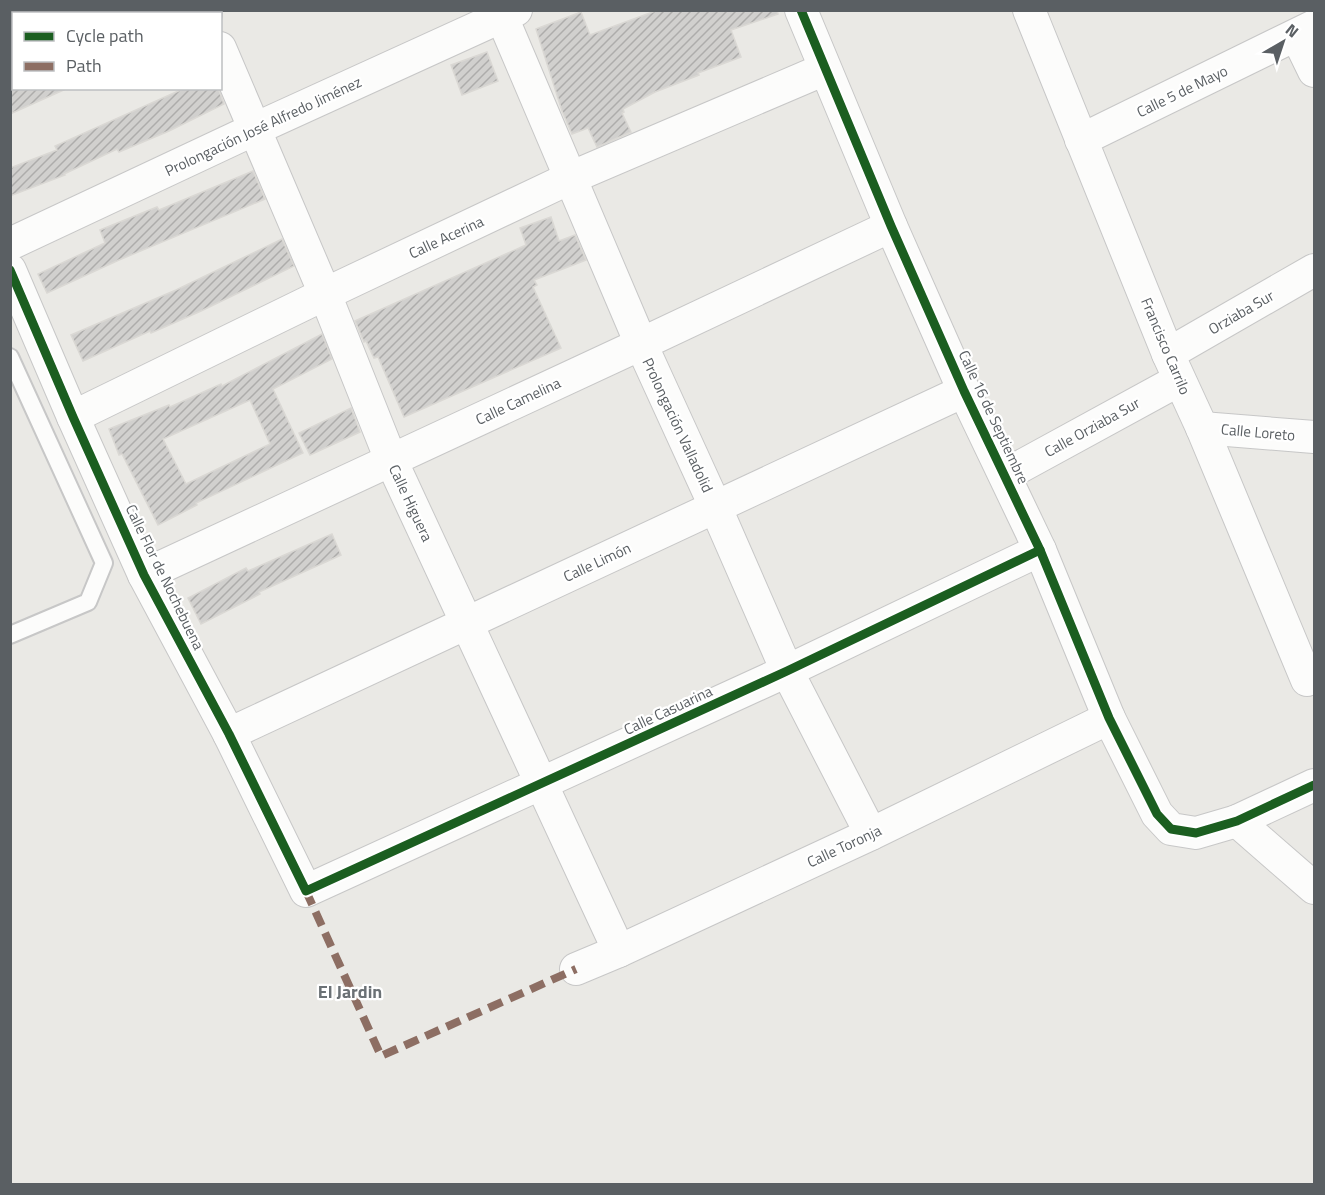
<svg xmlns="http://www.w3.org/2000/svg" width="1325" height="1195" viewBox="0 0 1325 1195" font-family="'Titillium Web',sans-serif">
	<defs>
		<pattern id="building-hatch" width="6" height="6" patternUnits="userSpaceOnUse" patternTransform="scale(1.5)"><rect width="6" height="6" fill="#d1d0ce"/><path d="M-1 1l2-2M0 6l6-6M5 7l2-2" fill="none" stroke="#adacab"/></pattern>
	</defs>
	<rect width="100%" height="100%" fill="#eae9e5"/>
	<g fill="url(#building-hatch)" stroke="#dad8d4" stroke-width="1.5" fill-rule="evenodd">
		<path d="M658,10H777L778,14L731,30L741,57L698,73L699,75L655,92L623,109L624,112L622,113L631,132L597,147L588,128L572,134L562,111L536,29L581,12L590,35Z"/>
		<path d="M487,52L498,81L462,95L451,65Z"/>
		<path d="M10,88H68L10,114Z"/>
		<path d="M185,88H218L224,104L169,131L119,152L117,149L64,174L65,175L10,196V168L57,150L55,146Z"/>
		<path d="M253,171L265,199L119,260L47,293L38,274L105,243L100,230L157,207L159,210Z"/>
		<path d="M551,217L559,241L575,235L586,260L534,280L537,285L533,287L561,348L404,417L378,357L374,358L366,341L364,342L355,321L526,245L520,228Z"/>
		<path d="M282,239L294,266L201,311L151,333L150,331L83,361L71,335L176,290Z"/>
		<path d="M322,334L332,359L273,389L303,453L196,503L197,505L158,525L122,454L119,455L109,429L169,405L170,407L221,384L222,386ZM250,400L270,444L186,484L163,439Z"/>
		<path d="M351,408L360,432L310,455L299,433Z"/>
		<path d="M332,534L341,555L259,592L260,594L201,624L188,598L246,568L248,571Z"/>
	</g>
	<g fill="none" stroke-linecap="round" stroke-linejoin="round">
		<defs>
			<path id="lane" d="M10,357L104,563L88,602L10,635"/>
			<g id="street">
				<path d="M204,10L206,14"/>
				<path d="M499,10L641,344L715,506L787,671L871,834"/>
				<path d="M801,10L891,226L964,391L1040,550L1109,718L1157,814L1171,829L1196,833L1237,821L1314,785"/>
				<path d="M1029,10L1168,354L1202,428L1307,680"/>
				<path d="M89,14L96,10"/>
				<path d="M1297,36L1314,71"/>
				<path d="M10,46L14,45"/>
				<path d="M220,48L325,294L391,460L619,951"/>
				<path d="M1081,140L1314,26"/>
				<path d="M10,244L255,129L516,10"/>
				<path d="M10,270L73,417L144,575L229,734L306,891L787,671L1040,550"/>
				<path d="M1168,354L1314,270"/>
				<path d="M73,417L325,294L570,178L825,69"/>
				<path d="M1202,428L1314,437"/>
				<path d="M1005,475L1179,380"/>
				<path d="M144,575L641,344L891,226"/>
				<path d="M229,734L964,391"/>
				<path d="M1237,821L1314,888"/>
				<path d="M576,969L619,951L871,834L1109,718"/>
			</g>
		</defs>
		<use href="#lane" stroke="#c7c7c7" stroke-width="20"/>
		<use href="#street" stroke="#c7c7c7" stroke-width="34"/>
		<use href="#lane" stroke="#fcfcfb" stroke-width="16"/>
		<use href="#street" stroke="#fcfcfb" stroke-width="32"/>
		<path stroke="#8d6e63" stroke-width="8" stroke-dasharray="15 8" stroke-linecap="butt" d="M306,891L381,1056L576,969"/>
		<defs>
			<g id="cycleway">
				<path d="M801,10L891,226L964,391L1040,550L1109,718L1157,814L1171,829L1196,833L1237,821L1314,785"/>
				<path d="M10,270L73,417L144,575L229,734L306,891L787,671L1040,550"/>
			</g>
		</defs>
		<use href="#cycleway" stroke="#fff" stroke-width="13"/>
		<use href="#cycleway" stroke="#1b5e20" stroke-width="9"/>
	</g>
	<g text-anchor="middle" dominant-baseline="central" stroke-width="4.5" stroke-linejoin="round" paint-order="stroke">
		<g font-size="15" fill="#5a5f63" stroke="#fff">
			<text transform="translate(1182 91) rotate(-26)">Calle 5 de Mayo</text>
			<text transform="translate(263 126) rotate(-25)">Prolongación José Alfredo Jiménez</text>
			<text transform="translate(446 237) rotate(-25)">Calle Acerina</text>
			<text transform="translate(1241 312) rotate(-30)">Orziaba Sur</text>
			<text transform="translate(1166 346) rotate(67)">Francisco Carrilo</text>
			<text transform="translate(518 401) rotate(-25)">Calle Camelina</text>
			<text transform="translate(994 417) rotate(65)">Calle 16 de Septiembre</text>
			<text transform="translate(678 425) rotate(65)">Prolongación Valladolid</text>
			<text transform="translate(1092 427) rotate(-29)">Calle Orziaba Sur</text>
			<text transform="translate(1258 432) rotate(5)">Calle Loreto</text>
			<text transform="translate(411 503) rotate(65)">Calle Higuera</text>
			<text transform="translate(597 562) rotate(-25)">Calle Limón</text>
			<text transform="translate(165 577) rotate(64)">Calle Flor de Nochebuena</text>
			<text transform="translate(668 710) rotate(-25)">Calle Casuarina</text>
			<text transform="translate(844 846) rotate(-25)">Calle Toronja</text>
		</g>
		<g font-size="18" font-weight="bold" fill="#6b7175" stroke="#fff">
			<text x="350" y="991">El Jardin</text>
		</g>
	</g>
	<rect width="1325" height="1195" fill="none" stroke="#5a5f63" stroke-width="24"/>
	<rect x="12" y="12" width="210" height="78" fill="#ffffff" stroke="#bdbfc1" stroke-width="1.5"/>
	<rect x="24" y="32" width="30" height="9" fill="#1b5e20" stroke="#bdbfc1" stroke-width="1.5"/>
	<text x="66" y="42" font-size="18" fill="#5a5f63">Cycle path</text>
	<rect x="24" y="62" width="30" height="9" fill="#8d6e63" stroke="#bdbfc1" stroke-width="1.5"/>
	<text x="66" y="72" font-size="18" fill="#5a5f63">Path</text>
	<g transform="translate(1283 42) rotate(39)" stroke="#ffffff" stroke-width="4.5" paint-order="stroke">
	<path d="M0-4.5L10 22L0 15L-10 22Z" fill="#5a5f63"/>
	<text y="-9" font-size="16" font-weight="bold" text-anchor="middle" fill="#5a5f63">N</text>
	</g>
</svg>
